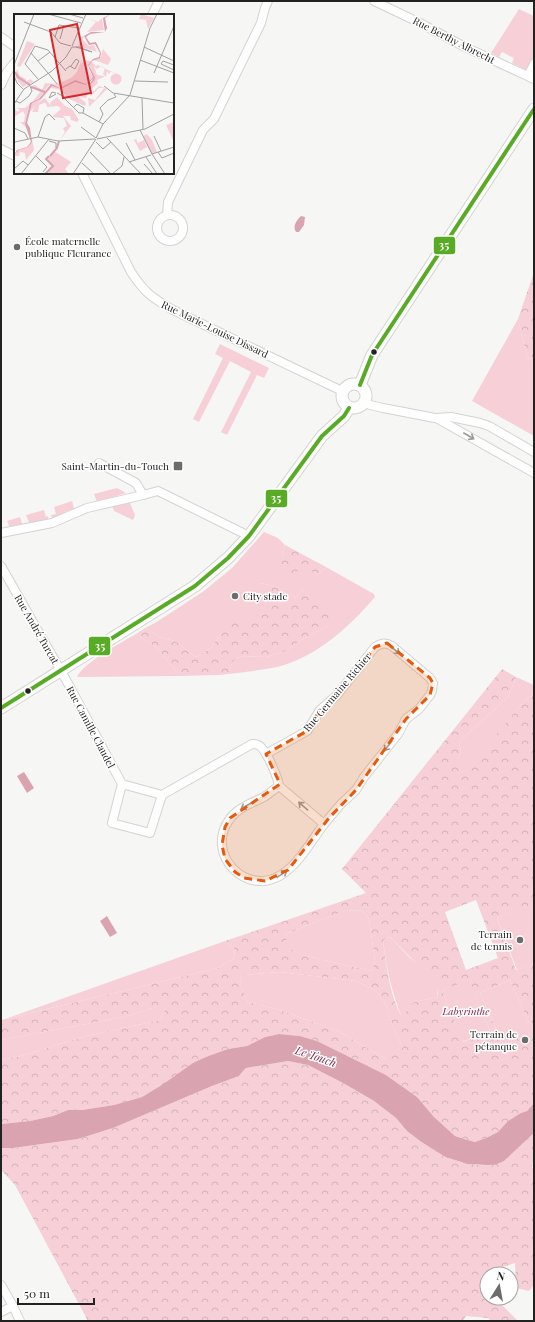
<svg xmlns="http://www.w3.org/2000/svg" width="535" height="1322" viewBox="0 0 535 1322" font-family="'Playfair Display',serif">
	<defs>
		<pattern id="forest-crowns" width="20" height="18" patternUnits="userSpaceOnUse"><rect width="20" height="18" fill="#f7cfd7"/><path d="M2 6a3 3 0 1 1 6 0M12 15a3 3 0 1 1 6 0" fill="none" stroke="#d3b1b8"/></pattern>
	</defs>
	<rect width="100%" height="100%" fill="#f6f7f5"/>
	<g fill="#f7cfd7">
		<path d="M519,9L534,16V74L512,63L514,58L502,52L499,57L491,53Z"/>
		<path d="M518,319L526,353L534,368V436L472,401Z"/>
		<path d="M220,344L269,368L264,378L257,375L227,435L221,432L251,372L230,361L199,422L193,419L223,358L215,354Z"/>
		<path d="M117,488L126,493L97,502L94,494Z"/>
		<path d="M72,501L74,509L64,512L65,515L53,520L51,515L56,514L54,507Z"/>
		<path d="M130,503L135,515L133,520L114,511L112,506Z"/>
		<path d="M44,510L46,517L48,516V522L30,525L26,515Z"/>
		<path d="M20,517L23,526L10,528L7,521Z"/>
		<path d="M264,532L278,538L285,545L282,557L296,572L303,567L318,574L326,567L374,594L375,597C349,627 317,657 277,667C261,670 244,672 228,674L233,661L242,656L266,657L286,651L298,642L327,626L303,589L295,598L274,586L260,583V619L222,632L211,648L196,657L175,641L162,638L145,628L155,623L204,591L232,568Z"/>
		<path d="M136,634L157,648L180,676L77,677C83,663 122,642 136,634Z"/>
		<path d="M516,677L534,685V694L525,700L465,773L455,766L461,752L459,742L508,697Z"/>
		<path d="M532,904L534,911V963L517,970L497,918Z"/>
		<path d="M362,910L369,919L375,961L372,971L306,956L287,948L285,934L345,911Z"/>
		<path d="M390,937L409,957L421,967L437,973L440,982L437,993L438,997L414,1002L402,1018C392,993 386,967 383,940Z"/>
		<path d="M225,941L234,948L235,958L218,968L5,1019Z"/>
		<path d="M280,972L356,981L375,990L386,1005L392,1025L403,1048L399,1049L384,1058L338,1031L280,1010L248,1002L240,984L242,975Z"/>
		<path d="M469,979L490,1031L462,1042L442,990Z"/>
		<path d="M510,980L534,1034L509,1058L480,993Z"/>
		<path d="M153,1008H166L160,1020L86,1036L17,1057L1,1060V1040L123,1017Z"/>
	</g>
	<g fill="url(#forest-crowns)" fill-rule="evenodd">
		<path d="M534,272V368L526,353L518,319Z"/>
		<path d="M285,545L326,567L318,574L303,568L296,572L284,576L279,570Z"/>
		<path d="M260,583L274,586L295,598L303,589L331,614L327,626L298,642L286,651L266,657L242,656L233,661L228,674L219,675L180,676L157,648L136,634L145,628L162,638L175,641L196,657L211,648L222,632L237,621L260,619Z"/>
		<path d="M502,669L516,677L508,697L459,742L461,752L456,765L465,772L525,700L534,694V911L531,905L497,918L516,970L534,963V1103L527,1111L521,1113L508,1121L498,1132L486,1138L475,1142L464,1139L455,1136L434,1117L417,1097L386,1075L317,1041L300,1036L279,1034L265,1037L247,1046L228,1049L142,1097L114,1105L82,1110H68L53,1116L30,1121L1,1124V1060L17,1057L86,1036L160,1020L166,1008H153L123,1017L1,1040V1020L218,968L235,958L234,948L225,941L366,893L342,869ZM476,900L498,958L466,970L445,912ZM362,910L369,919L375,961L372,971L306,956L288,948L285,934L345,911ZM390,937L421,968L437,974C442,987 436,986 438,997L414,1002L402,1017C390,996 386,965 383,940ZM280,972L356,981L375,990L386,1005L392,1025L403,1048L391,1049L384,1058L338,1031L280,1010L248,1002L240,984L242,975ZM469,980L490,1031L463,1042L442,990ZM510,980L533,1032L503,1045L480,993Z"/>
		<path d="M288,1061L308,1065L343,1083L374,1101L396,1118L407,1131L420,1141L434,1150L460,1162L477,1165L504,1161L534,1133V1155L532,1168H534V1285L529,1291L516,1288L515,1263L497,1269L495,1274H487V1298H495L518,1321H491L488,1318L466,1316L463,1321H88L15,1185L1,1170V1148H13L78,1139L94,1134L113,1128L212,1086L239,1076L243,1071L246,1068Z"/>
	</g>
	<g fill="#daa3b0">
		<path d="M301,216L305,217L304,225L299,232H296C292,226 297,220 301,216Z"/>
		<path d="M24,772L34,788L27,793L17,776Z"/>
		<path d="M107,916L117,933L110,937L100,921Z"/>
		<path d="M279,1034L300,1036L317,1041L386,1075L417,1097L434,1117L455,1136L464,1139L475,1142L486,1138L498,1132L508,1121L521,1113L527,1111L534,1103V1133L504,1161L497,1164L489,1165L467,1164L446,1157L434,1150L420,1141L407,1131L396,1118L374,1101L343,1083L308,1065L288,1061L246,1068L243,1071L239,1076L212,1086L113,1128L94,1134L78,1139L13,1148H1V1124L30,1121L53,1116L68,1110H82L114,1105L142,1097L162,1085L193,1063L206,1057L228,1049L247,1046L265,1037Z"/>
	</g>
	<g fill="none" stroke-linecap="round" stroke-linejoin="round">
		<defs>
			<g id="street">
				<path d="M374,1L420,23L465,47L534,79"/>
				<path d="M152,15L159,1"/>
				<path d="M1,37L15,47"/>
				<path d="M528,76L534,64"/>
				<path d="M1,85L7,72L15,62"/>
				<path d="M1,149L15,156"/>
				<path d="M82,173L131,272C145,293 151,297 173,310L342,391"/>
				<path d="M167,215L168,202L203,130L214,119L261,23L265,8L268,1"/>
				<circle cx="170" cy="228" r="13"/>
				<path d="M365,402L370,405L383,408L435,418L451,417L480,423L489,426L534,452"/>
				<path d="M438,419L534,473"/>
				<path d="M99,463L136,483L143,495L158,491L249,536"/>
				<path d="M1,533L52,523L87,508L143,495"/>
				<path d="M1,566L70,687L122,784L112,823L150,833L162,795L122,784"/>
				<path d="M266,754L307,731L320,710L337,695L375,647C382,643 385,642 392,646L430,678L433,683L432,691L430,695L419,709L406,719L398,734L364,777L356,790L341,804L324,824L279,786"/>
				<path d="M279,786C274,789 269,794 264,797C252,803 237,808 229,820C205,854 246,897 281,875C298,865 312,840 324,824"/>
				<path d="M162,795L252,744C255,744 256,744 258,745C266,748 278,778 279,786"/>
				<path d="M1,1285L13,1306L20,1321"/>
				<path d="M1,1312L13,1306"/>
			</g>
			<g id="secondary">
				<circle cx="354" cy="396" r="12"/>
				<path d="M360,385L372,355L534,109"/>
				<path d="M1,708L195,586L228,558L249,536L322,436L344,416L349,408"/>
			</g>
		</defs>
		<use href="#street" stroke="#d3d4d2" stroke-width="10"/>
		<use href="#secondary" stroke="#d3d4d2" stroke-width="13"/>
		<use href="#street" stroke="#fefefe" stroke-width="8"/>
		<use href="#secondary" stroke="#fefefe" stroke-width="11"/>
		<defs>
			<g id="bus-1">
				<path d="M360,385L372,355L534,109"/>
				<path d="M1,708L195,586L228,558L249,536L322,436L344,416L349,408"/>
			</g>
		</defs>
		<use href="#bus-1" stroke="#fff" stroke-width="7"/>
		<use href="#bus-1" stroke="#58ac25" stroke-width="4"/>
	</g>
	<defs><path id="oneway-shaft" d="M-6 0H5M1.5-3L5.5 0L1.5 3" fill="none" stroke-width="1.6" stroke-linecap="round" stroke-linejoin="round"/></defs>
	<g stroke="#9b9b9b">
		<use href="#oneway-shaft" transform="translate(469 436) rotate(30)"/>
		<use href="#oneway-shaft" transform="translate(395 650) rotate(40)"/>
		<use href="#oneway-shaft" transform="translate(388 746) rotate(129)"/>
		<use href="#oneway-shaft" transform="translate(246 806) rotate(150)"/>
		<use href="#oneway-shaft" transform="translate(303 806) rotate(-139)"/>
		<use href="#oneway-shaft" transform="translate(282 874) rotate(-34)"/>
	</g>
	<path fill="#e8590c" fill-opacity="0.2" stroke="#e8590c" stroke-width="3" stroke-dasharray="8 5" stroke-linejoin="round" d="M387,643L430,678L433,683L430,695L406,719L356,790L329,818L288,870L265,881L244,878L235,872L225,859L222,845L225,827L230,818L280,784L266,754L307,731L320,710L337,695L375,647Z"/>
	<g fill="#6c6d6b" stroke="#fff" stroke-width="1.5">
		<circle cx="17" cy="247" r="4"/>
		<rect x="173" y="461" width="10" height="10" rx="2"/>
		<circle cx="235" cy="596" r="4"/>
		<circle cx="520" cy="940" r="4"/>
		<circle cx="525" cy="1040" r="4"/>
	</g>
	<g fill="#222321" stroke="#fff" stroke-width="1.5">
		<circle cx="374" cy="352" r="3.5"/>
		<circle cx="28" cy="691" r="3.5"/>
	</g>
	<g text-anchor="middle" dominant-baseline="central" stroke-width="3" stroke-linejoin="round" paint-order="stroke">
		<g font-size="10" fill="#222321" stroke="#fff">
			<text transform="translate(454 40) rotate(27)">Rue Berthy Albrecht</text>
			<text transform="translate(215 329) rotate(26)">Rue Marie-Louise Dissard</text>
			<text transform="translate(37 629) rotate(60)">Rue André Turcat</text>
			<text transform="translate(337 692) rotate(-50)">Rue Germaine Richier</text>
			<text transform="translate(91 727) rotate(62)">Rue Camille Claudel</text>
		</g>
		<g font-size="10" fill="#222321" stroke="#fff" text-anchor="end">
			<text x="25" y="241" text-anchor="start">École maternelle<tspan x="25" dy="12">publique Fleurance</tspan></text>
			<text x="169" y="466">Saint-Martin-du-Touch</text>
			<text x="243" y="596" text-anchor="start">City stade</text>
			<text x="512" y="934">Terrain<tspan x="512" dy="12">de tennis</tspan></text>
			<text x="517" y="1034">Terrain de<tspan x="517" dy="12">pétanque</tspan></text>
		</g>
		<g font-size="10" font-style="italic" fill="#812342" stroke="#fff">
			<text x="466" y="1011">Labyrinthe</text>
		</g>
		<g font-size="11" font-style="italic" fill="#7d1f3f" stroke="#fff">
			<text transform="translate(316 1056) rotate(19)">Le Touch</text>
		</g>
	</g>
	<g transform="translate(14 14)">
		<rect width="160" height="160" fill="#f6f7f5"/>
		<path d="M127,0L140,4L134,15L132,6L125,5ZM74,4L84,8L88,4L90,16L73,18L82,8ZM70,22L69,26L75,32L80,31L83,38L64,32L66,27L69,30L67,23ZM13,27L21,30L6,53L3,52ZM96.5 65a5.5 5.5 0 1 1 11 0a5.5 5.5 0 1 1-11 0ZM31,84L36,91L45,85L50,92L47,95L44,92L33,93L32,89H30L25,91L24,98H18L22,90ZM160,108V126H159L152,111ZM40,137L57,148L51,155L55,160H31L39,152L33,145Z" fill="#f7cfd7"/>
		<path d="M89,35L97,45L94,51L80,46L87,43ZM68,45L67,51L70,46L77,47L73,53L79,63L72,70L60,66L47,74L35,71L25,85L15,91L11,110L14,115L17,123H16L13,114L6,108H10L11,101L9,97L0,103V93L3,98L6,96L3,94H11L20,86L26,78L17,72L21,71L28,76L31,69L43,70L57,64L63,58ZM77,47L82,52L84,51L110,64L97,57L95,60L93,57L92,63L89,60L91,54L87,52L83,55L80,52L83,61L90,62V63L83,66L84,69L74,78L77,80L85,72L93,75L75,93L74,84L81,86L90,74H85L77,82L74,79L72,84L65,83L72,89L71,92L55,85L47,76L37,74L16,98L18,89L27,85L38,72L47,75L61,68L73,71L81,64L75,55ZM3,55L6,62L12,65V68L16,65L20,68L9,73L1,63ZM43,83L51,92L58,95L65,106L63,108L57,106L56,102H49L57,112L46,126L51,118L49,114L53,112L50,104L38,103L50,92L45,85L37,91L36,89ZM18,125L20,136L12,146L11,139L6,138L5,142H0L5,136L15,132Z" fill="#f7cfd7"/>
		<path d="M133,120L138,126L143,138L138,140L129,122ZM122,125L124,129L130,126L133,133L126,137L120,126Z" fill="#f7cfd7"/>
		<path d="M97,0L91,4L93,14L91,18L76,20L72,23L76,29L82,28L87,39L86,44L78,47L75,52L81,63V65L79,68L75,71L80,64L72,71L61,68L47,75L38,72L27,85L18,89L13,109L16,114L18,128L14,133L5,136L0,141L3,136L13,133L17,128L11,110L16,89L25,85L37,70L46,74L61,66L72,70L79,63L74,51L79,45L85,43L86,39L81,30L75,31L70,22L77,18H91L89,4Z" fill="#daa3b0"/>
		<path fill="none" stroke="#daa3b0" stroke-width="2" d="M1,58L4,63L16,71M17,73L31,78M36,142L43,134L45,127M31,160L39,152L32,145L35,142"/>
		<path fill="none" stroke="#a1a2a0" stroke-width="1" d="M34,0L67,9M55,0L69,4M10,8L37,18L46,29L57,32M41,23L45,11L65,14M46,25L50,11M58,32L72,0M58,33H65L78,38L62,33M130,33L160,47M17,39L34,59M126,46L160,59M24,47L36,38M0,51L20,0M160,51L149,47L147,50L160,56M52,55L56,52L61,55L65,47L62,45L57,52M34,59L43,70M140,59L160,12M0,62L3,69L9,75M24,65L11,50L21,32L34,36L52,57L50,55M121,67L154,68M90,72L99,79L160,89M42,79L38,78L35,84L42,80M43,79L47,81L65,99H69L89,110M128,84L129,115M2,87L6,89L15,82L18,77L16,72M0,90L10,75L38,57L52,43L58,33M60,93L63,90L70,94L69,99M85,108L89,100L86,94L94,86L102,83L100,80M67,113L82,124M0,114L11,119L14,125M126,116L138,140M140,122L147,137M24,123L31,103L35,100L41,106M82,124L89,110L116,81L136,14L143,0M93,124L127,160M83,125L131,115L160,100M35,127L42,129V134M1,128L24,123L44,127L81,125M82,128L89,135L97,128M112,129L121,146M76,138L97,160M144,138L148,144L160,139M138,140L151,160M138,140L160,133M22,142L33,153L29,158M132,143L143,160M115,148L137,141M68,149L80,160M130,150L139,160M0,155L9,147L14,151M7,160L35,125M59,160L82,125M98,160L108,152L110,143"/>
		<path fill="#d62828" fill-opacity="0.15" stroke="#d62828" stroke-width="2" d="M63,10L77,79L49,84L36,16Z"/>
		<rect width="160" height="160" fill="none" stroke="#222321" stroke-width="2"/>
	</g>
	<g stroke="#fff" stroke-width="1.5">
		<rect x="433" y="236" width="23" height="19" rx="4" fill="#58ac25"/>
		<rect x="265" y="489" width="23" height="19" rx="4" fill="#58ac25"/>
		<rect x="88" y="636" width="23" height="20" rx="4" fill="#58ac25"/>
	</g>
	<g font-size="11" text-anchor="middle" font-weight="bold" fill="#fff">
		<text x="444" y="249">35</text>
		<text x="276" y="502">35</text>
		<text x="100" y="650">35</text>
	</g>
	<rect width="535" height="1322" fill="none" stroke="#222321" stroke-width="4"/>
	<g transform="translate(499 1286) rotate(11)"><circle r="19" fill="#ffffff" stroke="#a7a7a6"/>
	<path d="M0-3L7 15L0 10L-7 15Z" fill="#6c6d6b"/>
	<text y="-6" font-size="11" font-weight="bold" text-anchor="middle" fill="#222321">N</text>
	</g>
	<path d="M18 1298v6h76v-6" fill="none" stroke="#222321" stroke-width="2"/>
	<text x="24" y="1298" font-size="12" fill="#222321" stroke="#ffffff" stroke-width="3" paint-order="stroke">50 m</text>
</svg>
